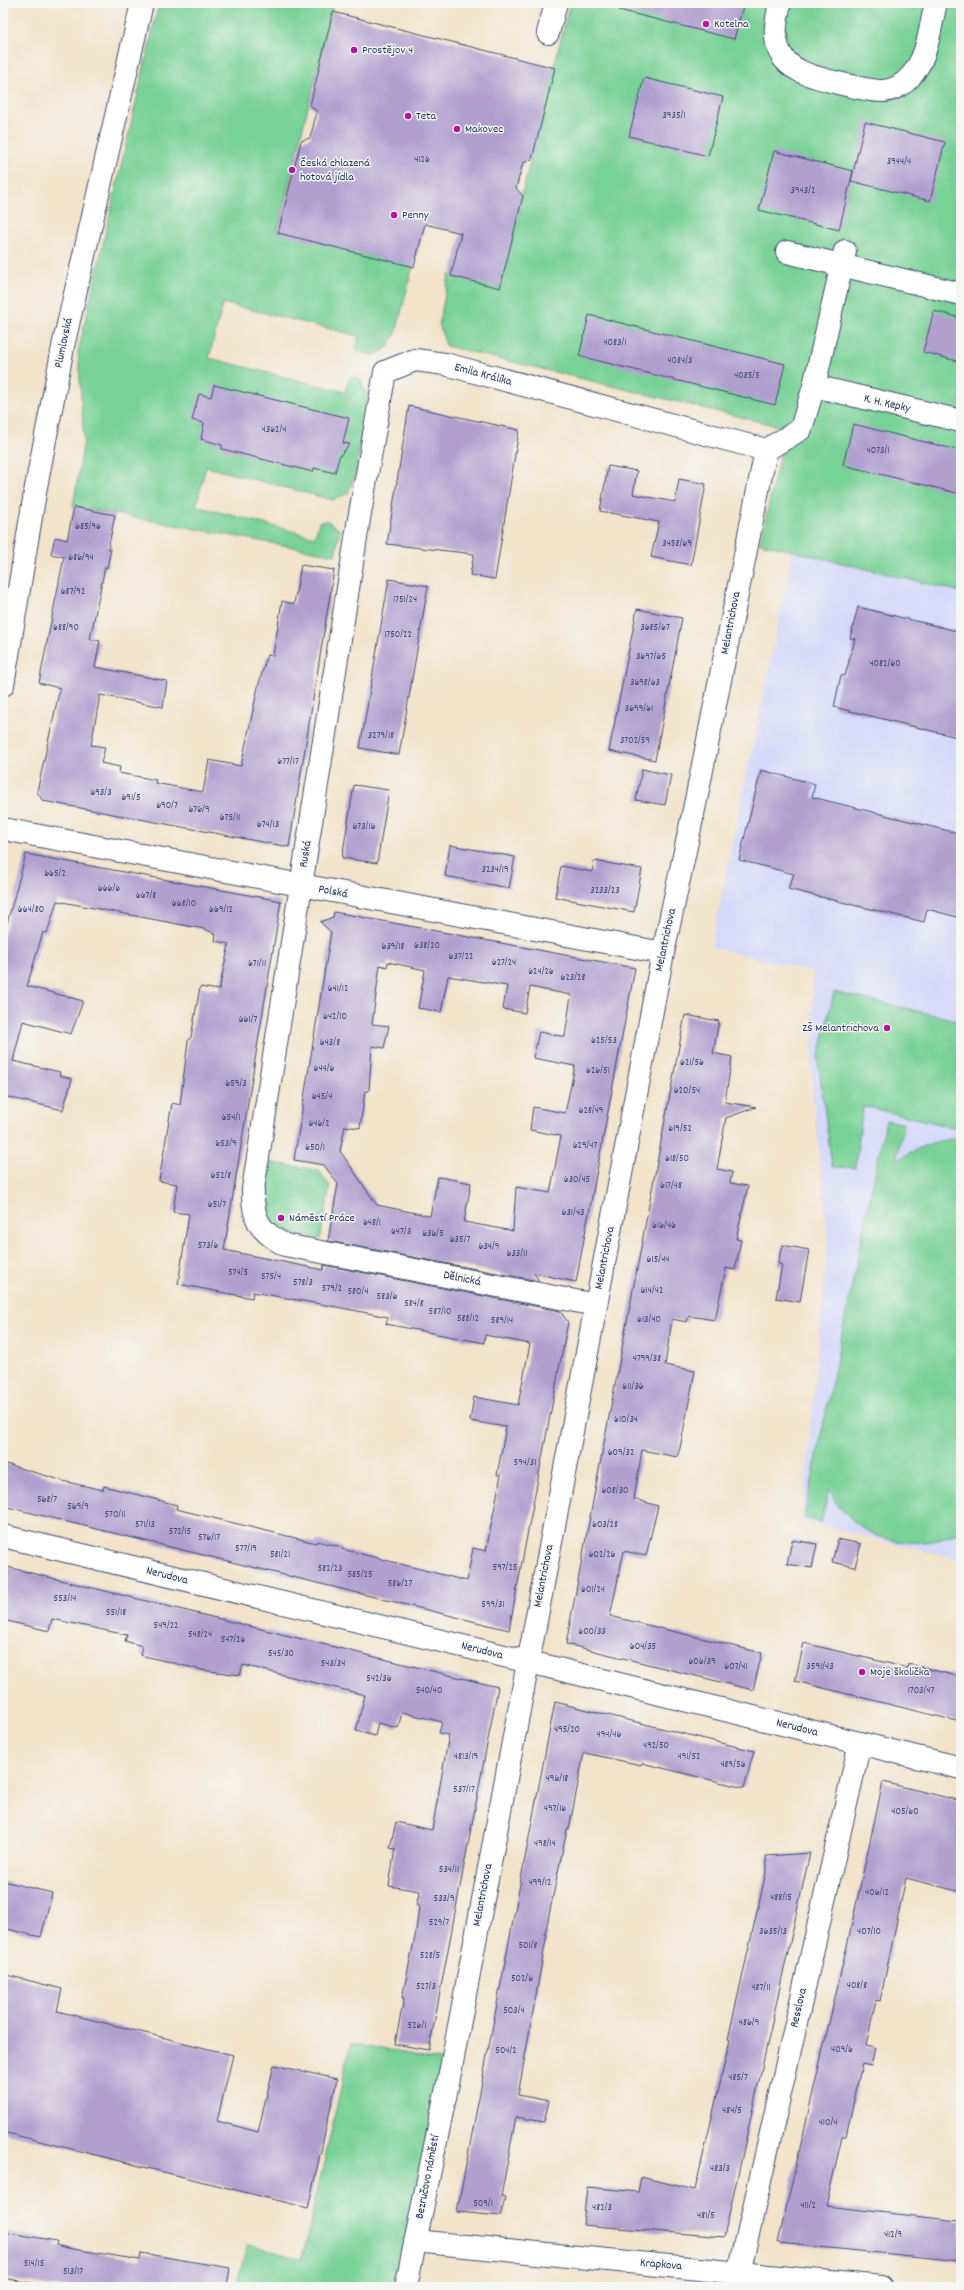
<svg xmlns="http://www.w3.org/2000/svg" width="964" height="2290" viewBox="0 0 964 2290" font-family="Dekko,sans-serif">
	<rect width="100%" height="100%" fill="#f6f6f2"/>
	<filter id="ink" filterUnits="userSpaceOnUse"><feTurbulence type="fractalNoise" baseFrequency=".025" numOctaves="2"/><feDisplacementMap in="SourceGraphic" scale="8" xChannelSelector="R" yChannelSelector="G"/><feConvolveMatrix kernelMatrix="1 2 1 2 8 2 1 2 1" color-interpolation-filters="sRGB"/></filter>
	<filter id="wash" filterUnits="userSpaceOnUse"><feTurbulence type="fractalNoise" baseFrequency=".012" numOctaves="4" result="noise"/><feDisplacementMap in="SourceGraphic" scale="16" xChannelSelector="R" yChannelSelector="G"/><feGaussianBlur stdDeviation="0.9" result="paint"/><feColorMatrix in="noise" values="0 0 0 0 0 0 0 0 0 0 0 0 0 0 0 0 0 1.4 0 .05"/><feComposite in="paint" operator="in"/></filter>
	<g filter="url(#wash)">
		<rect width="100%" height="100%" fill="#f2e3ca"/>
		<path fill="#d4d8f9" d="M793,551L961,592V1560L802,1521L828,1240L812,1085L813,972L711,947Z"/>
		<g fill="#78d196" stroke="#4a807a">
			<path d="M159,3H334L277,232L413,266L396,333L387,348L375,355L356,351L359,336L223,303L209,358L345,392L350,376L360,380L368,397L355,477L348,493L333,500L206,467L196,506L315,537L319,522L328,521L340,530L335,555L73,506L84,440L78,352Z"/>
			<path d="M570,3H961V592L760,543L786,428L446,346L439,324L449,275L499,286Z"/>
			<path d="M834,992L961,1021V1129L863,1106L855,1168L832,1167L818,1060Z"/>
			<path d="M886,1120L904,1124L896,1161C917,1148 937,1138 961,1139V1532C919,1551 871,1545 840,1508C835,1503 833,1495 829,1489L821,1522L804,1518Z"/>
			<path d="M266,1162L318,1170L330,1186L320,1239C309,1236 293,1236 283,1230C258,1215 264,1185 266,1162Z"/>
			<path d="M351,2043L450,2062L406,2287H236L247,2245L302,2259Z"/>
		</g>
		<g id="blocks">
			<g fill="#b1a0cf" fill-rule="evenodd">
				<path d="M620,3H744L734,39L619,10Z"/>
				<path d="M333,12L555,68L532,159L523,163L516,188L523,196L500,288L451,276L461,233L425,224L414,267L278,233L301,141L310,138L317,112L310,105Z"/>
				<path d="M644,78L723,97L708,156L629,136Z"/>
				<path d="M865,122L945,142L930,201L851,181Z"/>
				<path d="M774,151L853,171L839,230L759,210Z"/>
				<path d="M934,311L961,318V362L923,352Z"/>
				<path d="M589,315L785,364L775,405L579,356Z"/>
				<path d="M214,385L349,418L343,443L350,444L339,457L335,473L314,468L313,472L222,449V445L201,439L204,423L192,420L199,394L211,397Z"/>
				<path d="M409,406L519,430L495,579L470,575L474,554L387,544Z"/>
				<path d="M853,424L961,451V494L843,465Z"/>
				<path d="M608,466L637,471L633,494L675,502L679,479L706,484L691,565L651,557L659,522L600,511Z"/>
				<path d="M74,507L115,515L108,549H111L107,568L105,567L90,639L100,641L95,667L167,681L163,707L100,695L91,745L105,747L101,763L120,767L119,773L156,780L155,783L203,792L209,760L241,766L258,687L267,655L273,656L282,601L294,604L301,565L334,570L289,847L43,801L37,792L60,688L39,683L64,557L51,554L55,537L67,540Z"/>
				<path d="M389,579L428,586L399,755L360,748Z"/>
				<path d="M858,607L961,632V738L834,707L841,675L845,676L855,639L850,638Z"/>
				<path d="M637,609L682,618L655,760L609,751Z"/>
				<path d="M642,769L671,775L665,805L636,800Z"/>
				<path d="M761,770L815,784L812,797L961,834V918L927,909L924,922L788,889L794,874L739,860Z"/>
				<path d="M354,785L389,790L377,863L342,858Z"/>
				<path d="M450,845L515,857L509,888L445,876Z"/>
				<path d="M26,854L281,901L224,1250L323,1270L324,1265L560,1311L568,1322L509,1630L3,1506V1463L67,1482L103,1490L104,1486L177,1505L176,1509L316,1543L317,1541L342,1547V1549L467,1581L473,1548L486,1551L501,1475H497L506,1427L470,1421L474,1397L518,1405L530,1344L485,1335L484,1343L386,1324L388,1317L342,1308L253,1292L252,1298L178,1284L189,1214L173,1212L177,1184L159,1181L167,1132L172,1103L180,1105L188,1041L191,1037L200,987L219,990L229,944L215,941L216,934L204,929L57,901L47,933L43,932L27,986L83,1001L71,1034L23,1021L13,1061L60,1072L59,1075L72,1079L67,1096L63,1110L3,1096V938Z"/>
				<path d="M594,861L642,869L634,912L555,897L561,866L592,872Z"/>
				<path d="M334,912L635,968L576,1282L534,1273L539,1281L328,1241L338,1184L324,1165L294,1160L331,932L320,922L333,917ZM388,962L425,970L418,1008L441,1012L448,976L507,986L503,1009L525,1013L530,987L571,995L565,1037L539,1032L533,1058L575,1066L565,1113L533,1107L530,1130L561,1136L550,1193L516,1187L513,1231L464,1222L471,1183L456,1180L438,1177L430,1216L377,1205L340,1151L345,1126L360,1128L365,1091H369L372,1046L384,1048L389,1026L372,1024L380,965L387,967Z"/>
				<path d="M685,1015L719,1021L713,1053L732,1057L725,1102L756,1107L726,1118L717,1169L732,1172L730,1183L748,1186L736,1239L741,1240L735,1270L726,1268L715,1320L689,1316L687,1322L672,1319L665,1365L695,1371L680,1448L677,1457L642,1450L634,1499L658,1506L646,1556L624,1551L610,1616L762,1653L753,1690L566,1644Z"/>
				<path d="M782,1245L809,1250L800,1302L776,1298L782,1265L778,1264Z"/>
				<path d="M838,1539L861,1544L855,1567L832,1562Z"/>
				<path d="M792,1540L817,1544L812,1568L787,1564Z"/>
				<path d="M3,1566L498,1687L429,2050L395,2044L404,1998H402L416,1932L419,1906L416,1905L420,1891L389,1886L395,1849L390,1848L396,1822L432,1830L449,1735L439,1733L442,1722L402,1712L398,1728L378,1723L375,1736L356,1731L365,1695L243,1665L240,1675L202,1670L140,1655L142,1646L125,1641L127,1635L52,1619L49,1631L3,1620Z"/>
				<path d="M804,1643L908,1668L909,1664L961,1677V1722L795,1681Z"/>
				<path d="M555,1702L754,1751L744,1788L642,1763L641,1765L584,1753L569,1829H567L545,1934H547L518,2095L549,2101L544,2122L516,2117L501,2196L505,2197L501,2216L457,2212Z"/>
				<path d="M883,1782L961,1801V1892L906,1878L880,2001L876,2000L866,2046L875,2048L871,2066L862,2064L846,2136L842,2137L826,2206L959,2221L961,2223V2261L778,2243L849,1937Z"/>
				<path d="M810,1853L724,2237L583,2225L587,2187L638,2192L641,2177L695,2190L730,2040L728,2039L767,1868L766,1856Z"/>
				<path d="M3,1881L52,1893L41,1937L3,1928Z"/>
				<path d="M3,1974L62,1989L57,2011L233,2055L217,2121L258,2132L274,2065L337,2079L308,2208L3,2132Z"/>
				<path d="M3,2232L57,2241L56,2245L67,2248L140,2260L141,2253L230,2268L227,2287H52L3,2278Z"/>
			</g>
		</g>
	</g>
	<g filter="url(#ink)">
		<use href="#blocks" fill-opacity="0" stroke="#3b4a6e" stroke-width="1"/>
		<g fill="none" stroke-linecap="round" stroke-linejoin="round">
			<defs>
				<g id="minor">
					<path d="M780,3C776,20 772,41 782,56C786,62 792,67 798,70C809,77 871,92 884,91C894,90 904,84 910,77C928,59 930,26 936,3"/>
					<path d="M548,33L556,3"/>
					<path d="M787,252L961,294"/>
					<path d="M814,386L961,421"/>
					<path d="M766,450L801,429L814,386L845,251"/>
					<path d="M3,829L663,953"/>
					<path d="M596,1305L285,1245C259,1231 252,1219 253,1189L359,519L385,372L415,360L445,364L766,450"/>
					<path d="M3,1536L550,1667L961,1768"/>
					<path d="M415,2241L882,2287"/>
					<path d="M739,2273L860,1743"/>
					<path d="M406,2287L451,2068L663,953L696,800L766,450"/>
				</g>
				<path id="secondary" d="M3,685L36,487L64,342L142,3"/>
			</defs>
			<use href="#minor" stroke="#3b4a6e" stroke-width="24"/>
			<use href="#secondary" stroke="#3b4a6e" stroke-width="24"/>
			<use href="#minor" stroke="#fff" stroke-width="22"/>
			<use href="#secondary" stroke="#fff" stroke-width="22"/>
		</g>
	</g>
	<g fill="#b5179e" stroke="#f6f6f2" stroke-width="1.5">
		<circle cx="706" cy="24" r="4"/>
		<circle cx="354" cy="50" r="4"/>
		<circle cx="408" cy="116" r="4"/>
		<circle cx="457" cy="129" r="4"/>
		<circle cx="292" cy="170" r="4"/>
		<circle cx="394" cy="215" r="4"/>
		<circle cx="887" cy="1028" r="4"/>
		<circle cx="281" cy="1218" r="4"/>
		<circle cx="862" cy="1672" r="4"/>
	</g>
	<g text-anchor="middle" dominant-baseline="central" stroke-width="3" stroke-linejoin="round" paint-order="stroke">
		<g font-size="10" fill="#404b7a">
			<text x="674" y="116">3935/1</text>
			<text x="422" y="160">4126</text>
			<text x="899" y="162">3944/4</text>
			<text x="803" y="191">3943/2</text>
			<text x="615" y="343">4083/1</text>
			<text x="680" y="361">4084/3</text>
			<text x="747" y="376">4085/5</text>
			<text x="274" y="430">4362/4</text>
			<text x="878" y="451">4073/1</text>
			<text x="88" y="527">685/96</text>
			<text x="677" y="544">3458/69</text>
			<text x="81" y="558">686/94</text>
			<text x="73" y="592">687/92</text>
			<text x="405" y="600">1751/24</text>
			<text x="66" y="628">688/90</text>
			<text x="655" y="628">3685/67</text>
			<text x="398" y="635">1750/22</text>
			<text x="651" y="657">3697/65</text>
			<text x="885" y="664">4082/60</text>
			<text x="645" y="683">3698/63</text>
			<text x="639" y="709">3699/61</text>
			<text x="381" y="736">3279/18</text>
			<text x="635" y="741">3702/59</text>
			<text x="288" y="762">677/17</text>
			<text x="101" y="793">693/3</text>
			<text x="131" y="798">691/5</text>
			<text x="167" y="806">690/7</text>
			<text x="199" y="810">676/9</text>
			<text x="230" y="818">675/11</text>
			<text x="268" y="825">674/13</text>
			<text x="364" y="827">673/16</text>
			<text x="495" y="870">3234/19</text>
			<text x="55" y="874">665/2</text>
			<text x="109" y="889">666/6</text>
			<text x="605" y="891">3233/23</text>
			<text x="146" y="896">667/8</text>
			<text x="184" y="904">668/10</text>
			<text x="31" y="910">664/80</text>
			<text x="221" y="910">669/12</text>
			<text x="427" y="946">638/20</text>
			<text x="393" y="947">639/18</text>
			<text x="461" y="957">637/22</text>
			<text x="504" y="963">627/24</text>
			<text x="257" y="964">671/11</text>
			<text x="541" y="972">624/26</text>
			<text x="573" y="978">623/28</text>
			<text x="338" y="989">641/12</text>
			<text x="335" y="1017">642/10</text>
			<text x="248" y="1020">661/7</text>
			<text x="604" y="1041">625/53</text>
			<text x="330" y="1043">643/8</text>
			<text x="692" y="1063">621/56</text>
			<text x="324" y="1069">644/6</text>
			<text x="598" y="1071">626/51</text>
			<text x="236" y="1084">659/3</text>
			<text x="687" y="1091">620/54</text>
			<text x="322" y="1097">645/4</text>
			<text x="591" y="1111">628/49</text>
			<text x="231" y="1118">654/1</text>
			<text x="319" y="1124">646/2</text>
			<text x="680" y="1129">619/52</text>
			<text x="226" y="1144">653/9</text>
			<text x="585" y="1146">629/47</text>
			<text x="315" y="1148">650/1</text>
			<text x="677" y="1159">618/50</text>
			<text x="221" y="1176">652/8</text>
			<text x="577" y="1180">630/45</text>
			<text x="671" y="1186">617/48</text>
			<text x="217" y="1205">651/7</text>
			<text x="573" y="1213">631/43</text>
			<text x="372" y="1223">648/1</text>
			<text x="664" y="1226">616/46</text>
			<text x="401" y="1232">647/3</text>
			<text x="433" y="1234">636/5</text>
			<text x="460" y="1240">635/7</text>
			<text x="208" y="1246">573/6</text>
			<text x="489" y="1247">634/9</text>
			<text x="517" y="1254">633/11</text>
			<text x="658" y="1260">615/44</text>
			<text x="238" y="1273">574/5</text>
			<text x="271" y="1277">575/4</text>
			<text x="303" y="1283">578/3</text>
			<text x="332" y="1289">579/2</text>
			<text x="652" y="1291">614/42</text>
			<text x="358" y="1292">580/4</text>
			<text x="387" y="1297">583/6</text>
			<text x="414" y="1304">584/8</text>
			<text x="440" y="1312">587/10</text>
			<text x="468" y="1319">588/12</text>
			<text x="649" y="1320">613/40</text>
			<text x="502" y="1321">589/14</text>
			<text x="647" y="1359">4799/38</text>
			<text x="633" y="1387">611/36</text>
			<text x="626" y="1420">610/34</text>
			<text x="621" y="1453">609/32</text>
			<text x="525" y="1463">594/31</text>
			<text x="615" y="1491">608/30</text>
			<text x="47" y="1500">568/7</text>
			<text x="78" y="1507">569/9</text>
			<text x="115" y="1515">570/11</text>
			<text x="145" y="1525">571/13</text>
			<text x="605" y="1525">603/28</text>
			<text x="180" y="1532">572/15</text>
			<text x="209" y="1538">576/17</text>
			<text x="246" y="1549">577/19</text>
			<text x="280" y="1555">581/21</text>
			<text x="602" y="1555">602/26</text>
			<text x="505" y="1568">597/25</text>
			<text x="330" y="1569">582/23</text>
			<text x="360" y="1575">585/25</text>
			<text x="400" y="1584">586/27</text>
			<text x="593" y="1590">601/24</text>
			<text x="65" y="1599">553/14</text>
			<text x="493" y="1605">599/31</text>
			<text x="116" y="1613">551/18</text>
			<text x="166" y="1626">549/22</text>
			<text x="592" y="1632">600/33</text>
			<text x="200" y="1635">548/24</text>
			<text x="233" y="1640">547/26</text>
			<text x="643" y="1647">604/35</text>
			<text x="281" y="1654">545/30</text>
			<text x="702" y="1662">606/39</text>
			<text x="333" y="1664">543/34</text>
			<text x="736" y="1667">607/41</text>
			<text x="820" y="1667">3591/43</text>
			<text x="379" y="1679">542/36</text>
			<text x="429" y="1691">540/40</text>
			<text x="921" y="1691">1703/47</text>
			<text x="567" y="1730">495/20</text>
			<text x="609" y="1735">494/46</text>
			<text x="656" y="1746">492/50</text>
			<text x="466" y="1757">4813/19</text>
			<text x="689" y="1757">491/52</text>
			<text x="733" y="1765">489/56</text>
			<text x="557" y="1779">496/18</text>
			<text x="464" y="1790">537/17</text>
			<text x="555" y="1809">497/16</text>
			<text x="905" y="1812">405/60</text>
			<text x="545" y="1844">498/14</text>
			<text x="449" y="1870">534/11</text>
			<text x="540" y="1883">499/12</text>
			<text x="877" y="1893">406/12</text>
			<text x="781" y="1898">488/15</text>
			<text x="444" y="1899">533/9</text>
			<text x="439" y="1923">529/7</text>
			<text x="773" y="1932">3635/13</text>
			<text x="869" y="1932">407/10</text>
			<text x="528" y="1946">501/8</text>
			<text x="430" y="1956">528/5</text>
			<text x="522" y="1979">502/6</text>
			<text x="857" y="1986">408/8</text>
			<text x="426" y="1987">527/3</text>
			<text x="761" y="1988">487/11</text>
			<text x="514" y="2011">503/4</text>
			<text x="749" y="2023">486/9</text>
			<text x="417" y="2026">526/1</text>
			<text x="842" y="2050">409/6</text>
			<text x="506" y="2051">504/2</text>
			<text x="738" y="2078">485/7</text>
			<text x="732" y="2111">484/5</text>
			<text x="828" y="2123">410/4</text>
			<text x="720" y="2169">483/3</text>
			<text x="483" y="2204">509/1</text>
			<text x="808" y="2206">411/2</text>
			<text x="602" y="2208">482/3</text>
			<text x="706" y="2216">481/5</text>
			<text x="893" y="2235">412/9</text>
			<text x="34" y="2264">514/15</text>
			<text x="73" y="2272">513/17</text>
		</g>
		<g font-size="12" fill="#1b2f5e" stroke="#f6f6f2" text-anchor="start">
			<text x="714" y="24">Kotelna</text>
			<text x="362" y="50">Prostějov 4</text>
			<text x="416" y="116">Teta</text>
			<text x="465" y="129">Makovec</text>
			<text x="300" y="163">Česká chlazená<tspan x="300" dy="14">hotová jídla</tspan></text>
			<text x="402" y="215">Penny</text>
			<text x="879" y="1028" text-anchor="end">ZŠ Melantrichova</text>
			<text x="289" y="1218">Náměstí Práce</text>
			<text x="870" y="1672">Moje školička</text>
		</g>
		<g font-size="12" fill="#1b2f5e" stroke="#f6f6f2">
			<text transform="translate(64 343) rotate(-78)">Plumlovská</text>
			<text transform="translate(483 375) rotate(15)">Emila Králíka</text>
			<text transform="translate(887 404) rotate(13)">K. H. Kepky</text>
			<text transform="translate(731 623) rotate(-79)">Melantrichova</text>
			<text transform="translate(306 854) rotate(-81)">Ruská</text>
			<text transform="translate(333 892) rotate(11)">Polská</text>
			<text transform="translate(666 940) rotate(-78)">Melantrichova</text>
			<text transform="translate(605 1258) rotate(-79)">Melantrichova</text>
			<text transform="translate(462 1279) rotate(11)">Dělnická</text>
			<text transform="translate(167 1576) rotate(14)">Nerudova</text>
			<text transform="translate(544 1576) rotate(-79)">Melantrichova</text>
			<text transform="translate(482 1651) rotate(14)">Nerudova</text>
			<text transform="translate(797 1728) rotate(14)">Nerudova</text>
			<text transform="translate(483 1895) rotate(-79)">Melantrichova</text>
			<text transform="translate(799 2008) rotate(-77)">Resslova</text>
			<text transform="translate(428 2177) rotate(-79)">Bezručovo náměstí</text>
			<text transform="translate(661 2265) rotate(5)">Krapkova</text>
		</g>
	</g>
	<rect width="964" height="2290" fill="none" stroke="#f6f6f2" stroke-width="16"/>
</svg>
